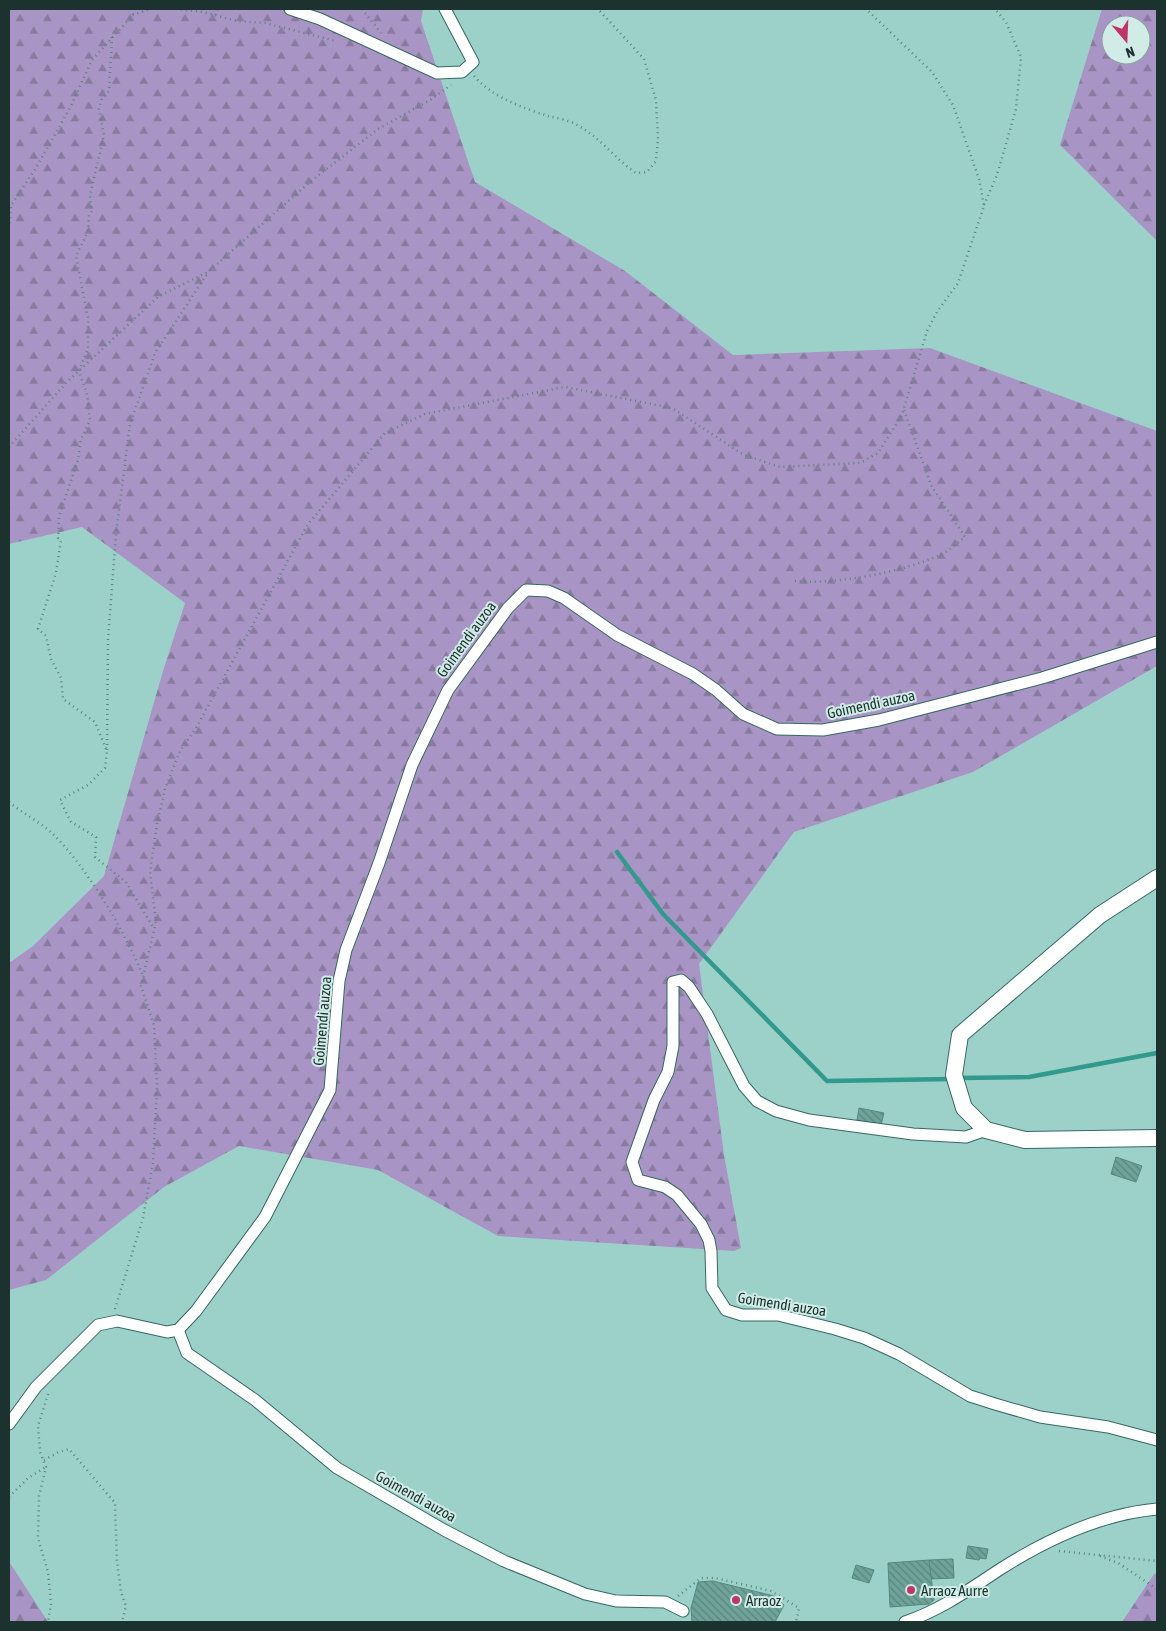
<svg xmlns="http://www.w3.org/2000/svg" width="1166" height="1631" viewBox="0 0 1166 1631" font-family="'Asap Condensed',sans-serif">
	<defs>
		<pattern id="forest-firs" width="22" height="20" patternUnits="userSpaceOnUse" patternTransform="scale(1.25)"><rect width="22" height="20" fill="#a995c5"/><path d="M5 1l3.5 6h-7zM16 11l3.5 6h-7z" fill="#897aa0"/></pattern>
		<pattern id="building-back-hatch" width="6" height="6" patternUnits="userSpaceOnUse" patternTransform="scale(1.25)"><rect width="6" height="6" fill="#6ea39a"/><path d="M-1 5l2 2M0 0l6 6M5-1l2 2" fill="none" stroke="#5a857e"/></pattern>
	</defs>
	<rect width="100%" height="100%" fill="#9bd1c8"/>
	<g fill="url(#forest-firs)" fill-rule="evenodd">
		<path d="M9,9H423L421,21L475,182L625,271L733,355L930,348L1157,431V666L973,772L794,832L699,964L724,1155L741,1248L734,1251L498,1236L378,1170L239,1146L164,1187L46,1280L9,1290V963L33,946L104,876L163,671L185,603L82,527L9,544Z"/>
		<path d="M1102,9H1157V241L1060,145ZM1111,25H1141V55H1111Z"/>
		<path d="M9,1562L12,1566L48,1622H9Z"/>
		<path d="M1157,1573V1622H1122L1154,1574Z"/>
	</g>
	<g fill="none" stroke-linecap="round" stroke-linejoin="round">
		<g stroke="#309a8d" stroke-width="4.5">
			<path d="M617,852L663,914L827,1081L952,1079"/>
			<path d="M960,1078L1029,1077L1157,1053"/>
		</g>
	</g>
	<g fill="url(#building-back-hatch)" stroke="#548880">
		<path d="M859,1108L884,1113L881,1125L857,1120Z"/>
		<path d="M1116,1157L1142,1166L1136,1182L1111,1174Z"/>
		<path d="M968,1546L988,1549L986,1559L980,1558L979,1560L966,1558Z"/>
		<path d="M953,1559L954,1578L930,1579L929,1560Z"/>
		<path d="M929,1560L934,1600L929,1604L890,1607L888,1563Z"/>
		<path d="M856,1565L874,1570L869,1583L852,1578Z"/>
		<path d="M713,1581L774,1596L784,1605L775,1622H692L691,1608L698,1582Z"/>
	</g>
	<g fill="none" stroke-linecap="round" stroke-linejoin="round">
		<defs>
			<g id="minor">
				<path d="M290,9L320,19L437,73L462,72L473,62L445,9"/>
				<path d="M986,1130L966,1137L913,1134L809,1120L776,1111L757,1101L744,1086L707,1014L689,987L681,980L673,982V1046L668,1072L654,1100L632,1162L638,1180L665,1187L677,1195L701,1224L709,1240L711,1251L712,1288L726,1310L742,1315H778L835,1329L864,1338L899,1354L970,1396L995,1404L1040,1417L1108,1427L1157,1440"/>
				<path d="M178,1330L187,1353L255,1400L337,1468L444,1530L504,1561L585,1594L616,1601L665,1602L683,1611"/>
				<path d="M9,1424L36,1387L98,1325L117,1321L167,1332L178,1330L196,1311L265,1217L330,1090L339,981L346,950L379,863L412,765L448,690L508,608L526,590L548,591L564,598L617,635L693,674L716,690L743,714L777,729L823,730L879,720L1042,678L1157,642"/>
				<path d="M905,1622C941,1610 970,1589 1002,1568C1048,1539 1102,1514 1157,1509"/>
			</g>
			<path id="secondary" d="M1157,878L1100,915L960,1035L954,1075L964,1108L986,1130L1025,1140L1157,1138"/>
		</defs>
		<use href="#minor" stroke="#356961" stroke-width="13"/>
		<use href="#secondary" stroke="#356961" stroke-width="18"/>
		<g stroke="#5d847d" stroke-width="2.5" stroke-dasharray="1 4" stroke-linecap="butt">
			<path d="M131,9L133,15"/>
			<path d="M176,9L203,12L237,21L265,23L336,41"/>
			<path d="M362,9L381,33"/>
			<path d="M215,15L218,9"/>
			<path d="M112,37L109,91L102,98L99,109L104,136L90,195L92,211L89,215L88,231L76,256L88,319V349L79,371L87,395L90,420L81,439L78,460L59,517L58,538L61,540L56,573L38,629L46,636L51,659L61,678L63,699L95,722L107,751L105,768L88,785L60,800L71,822L96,837L95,857L126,882L154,929"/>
			<path d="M474,76C492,97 523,108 548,116C557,118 569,120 577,125C600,137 615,159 636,173L647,172L656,161L658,139L656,100L644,59L598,9"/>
			<path d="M984,205L997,175L1016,109L1021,57L1006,22L995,9"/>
			<path d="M9,228L11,205L36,168L70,108L92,60L133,15L150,9"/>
			<path d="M9,447L67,382L159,296L208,272L310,182L378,129L430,100L451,85"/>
			<path d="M795,581C836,585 902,572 940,555C949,551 957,543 965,537L931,485L904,410"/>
			<path d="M107,750L108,639L116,534L130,424L155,353L207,274"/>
			<path d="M9,802C22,813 40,822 53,834C88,869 124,930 143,976"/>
			<path d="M115,1309L143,1218L153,1163L157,1087L154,1025L141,986L156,922L150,872L157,824L165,789L180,751L196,728L308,524L385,433L425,414L565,387L672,408L744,455L780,467L860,463L878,453L902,415L927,331L937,312L958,283L984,206L979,179L953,105L932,72L866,9"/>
			<path d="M48,1394L38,1426L40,1452L46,1467L39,1496L38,1538L48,1572L51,1604L48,1622"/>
			<path d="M44,1460L59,1452L69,1449L115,1503L117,1562L121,1592L126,1606L122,1622"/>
			<path d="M9,1497L28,1478L46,1467"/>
			<path d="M1059,1551L1157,1561"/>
			<path d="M1100,1556L1118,1563L1157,1589"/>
			<path d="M678,1596L701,1578H715L771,1591L799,1608L796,1622"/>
		</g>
		<use href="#minor" stroke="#fff" stroke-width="11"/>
		<use href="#secondary" stroke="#fff" stroke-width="16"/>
	</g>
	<g fill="#c03467" stroke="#d1ece7" stroke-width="2">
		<circle cx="911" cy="1590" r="5"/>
		<circle cx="736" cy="1600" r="5"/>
	</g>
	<g text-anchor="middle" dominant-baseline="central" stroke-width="4" stroke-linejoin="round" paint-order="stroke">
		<g font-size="15" fill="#1c322e" stroke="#d1ece7">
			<text transform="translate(466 639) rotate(-54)">Goimendi auzoa</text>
			<text transform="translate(871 704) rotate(-12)">Goimendi auzoa</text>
			<text transform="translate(322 1021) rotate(-85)">Goimendi auzoa</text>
			<text transform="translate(782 1304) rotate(9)">Goimendi auzoa</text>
			<text transform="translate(416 1496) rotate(29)">Goimendi auzoa</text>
		</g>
		<g font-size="15" fill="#1c322e" stroke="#d1ece7" text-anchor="start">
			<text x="921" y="1590">Arraoz Aurre</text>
			<text x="746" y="1600">Arraoz</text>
		</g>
	</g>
	<rect width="1166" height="1631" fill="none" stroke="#1c322e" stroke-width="20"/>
	<g transform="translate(1126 40) rotate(161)"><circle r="24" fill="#d1ece7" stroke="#89a29d"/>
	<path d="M0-4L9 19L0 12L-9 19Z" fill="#c03467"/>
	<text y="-8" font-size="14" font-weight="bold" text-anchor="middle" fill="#1c322e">N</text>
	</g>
</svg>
